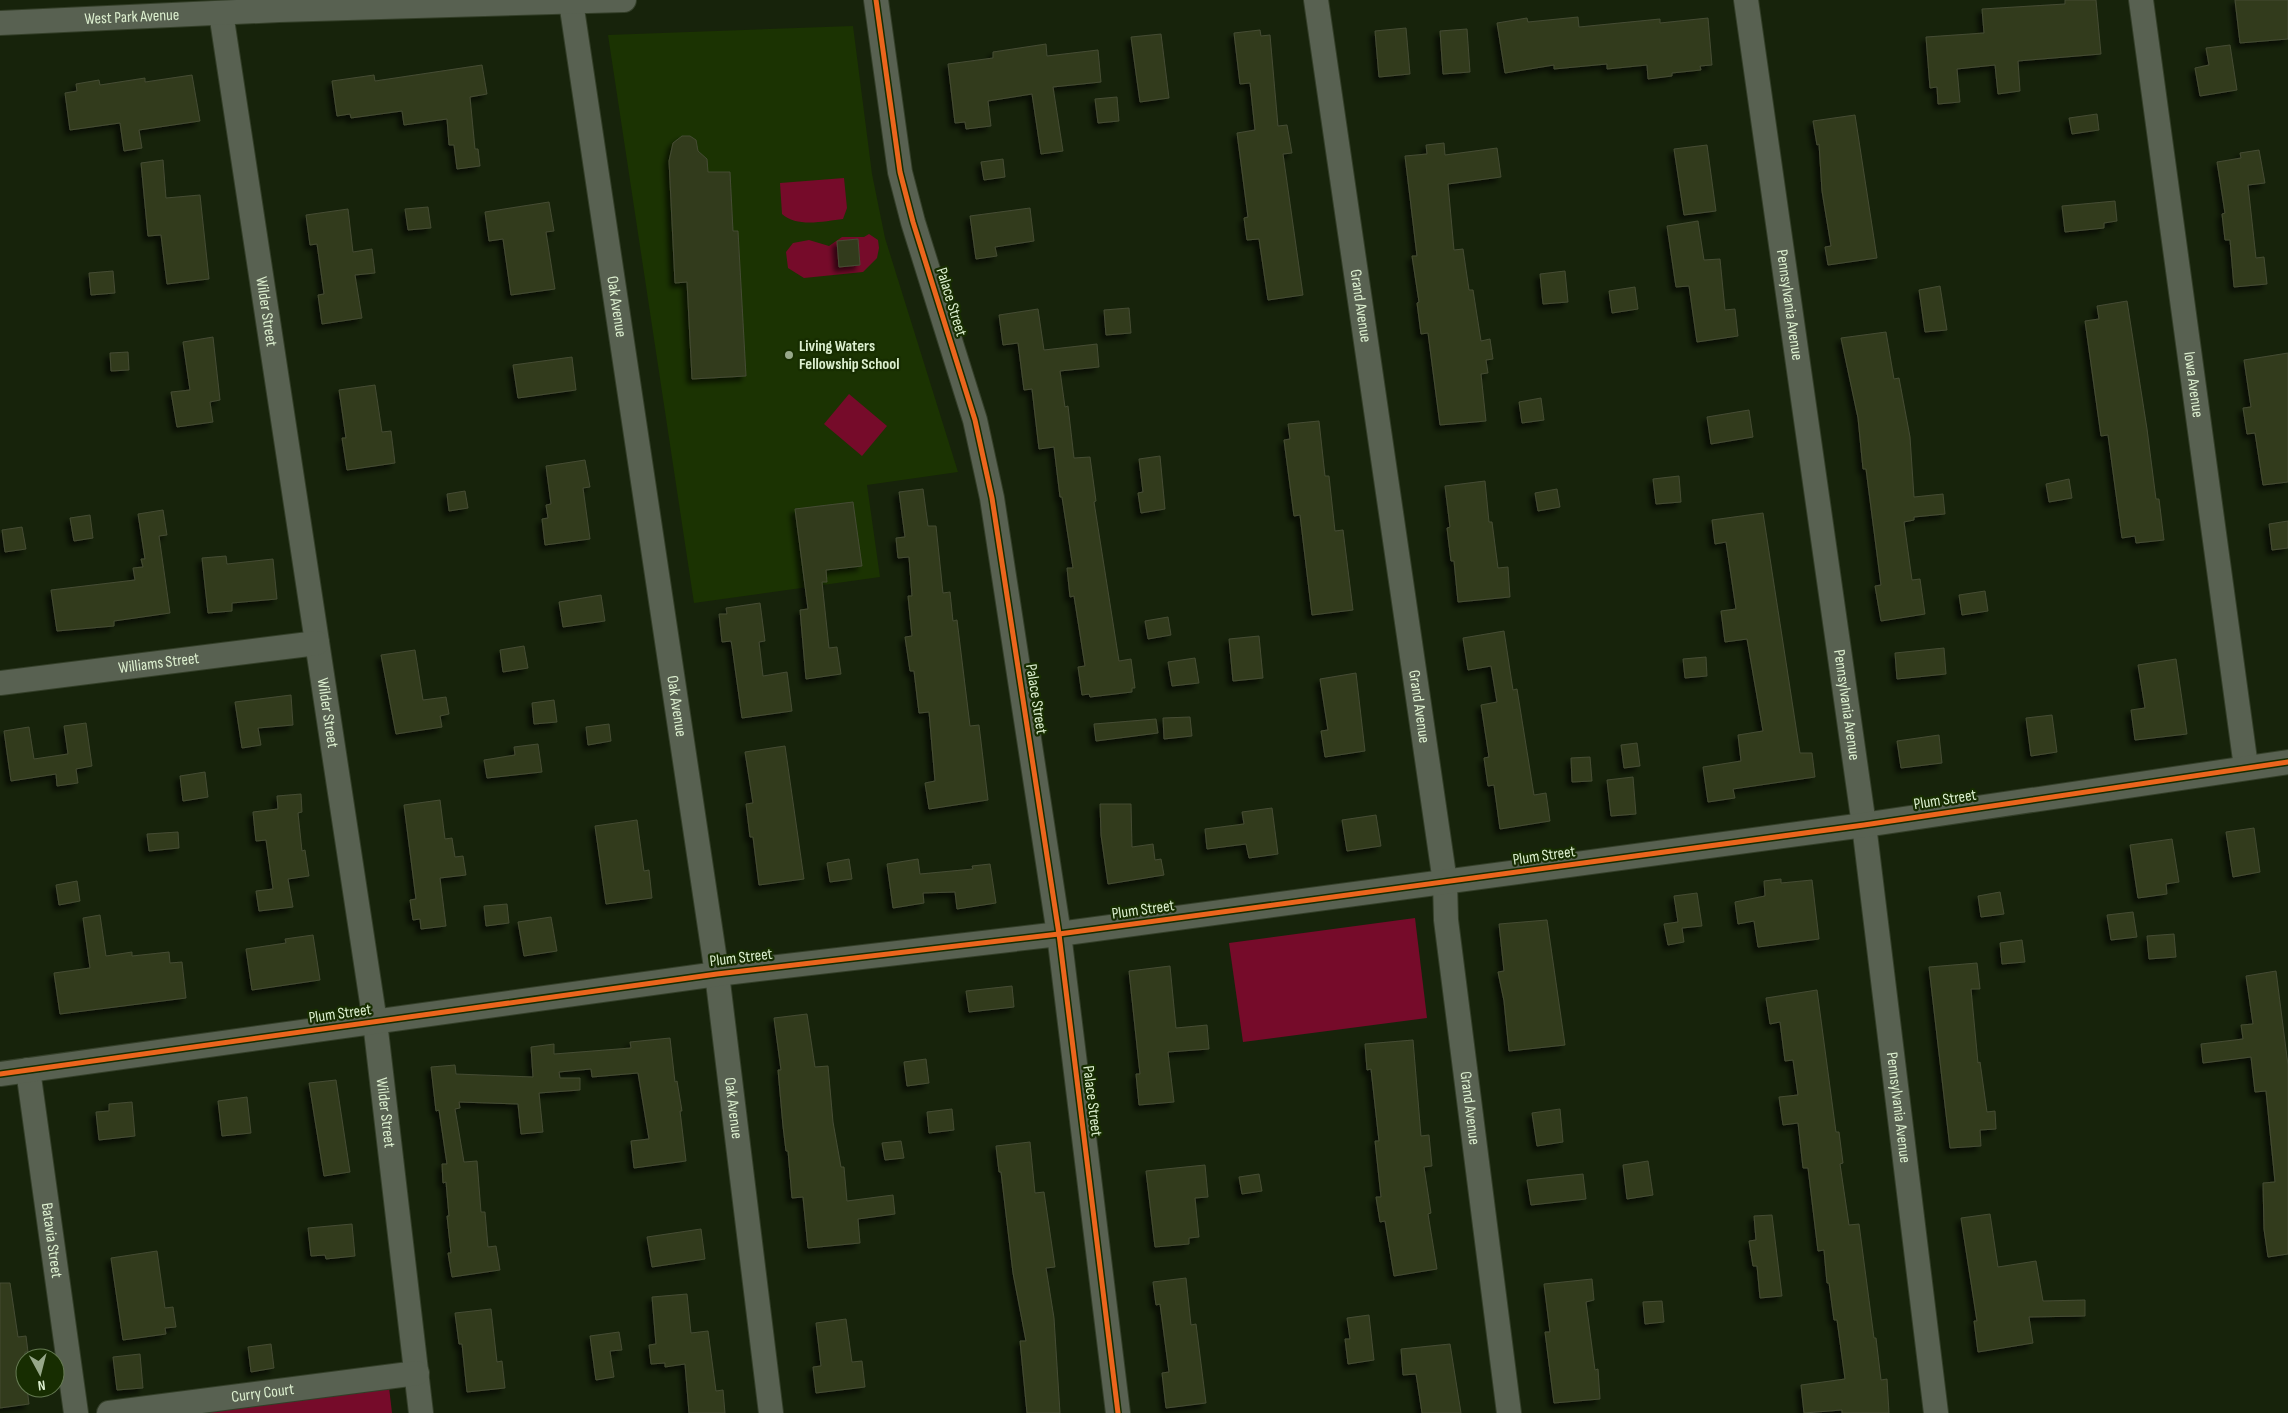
<svg xmlns="http://www.w3.org/2000/svg" width="2288" height="1413" viewBox="0 0 2288 1413" font-family="'Sofia Sans Condensed',sans-serif">
	<defs>
		<filter id="shadow"><feDropShadow dx="-4.5" dy="4.5" stdDeviation="2.5" flood-color="#0009"/></filter>
	</defs>
	<rect width="100%" height="100%" fill="#17230b"/>
	<path fill="#1b3302" d="M853,26L872,174L885,238L958,472L867,485L880,577L694,603L608,35Z"/>
	<g fill="#760b2a">
		<path d="M844,178L847,208L843,219C825,221 797,228 782,214L780,183Z"/>
		<path d="M869,234L878,240L879,248L877,258L863,272L804,278L788,268L786,252L793,243L809,240L829,246L842,237H864Z"/>
		<path d="M849,394L887,426L862,456L824,424Z"/>
		<path d="M1415,918L1427,1018L1243,1042L1229,943Z"/>
		<path d="M389,1387L392,1413H201Z"/>
	</g>
	<g fill="#333a1f" stroke="#454c33" filter="url(#shadow)">
		<path d="M2065,0H2096L2101,54L2018,61L2020,91L1998,94L1995,65L1957,69L1960,102L1938,104L1937,87L1930,88L1926,37L1984,33L1982,9L2065,4Z"/>
		<path d="M2235,0H2288V39L2240,43Z"/>
		<path d="M1578,17L1579,27L1660,19V23L1708,18L1712,65L1700,66L1701,70L1672,73V76L1648,79L1647,65L1607,69V64L1554,69V65L1505,73L1497,23L1527,18L1528,22Z"/>
		<path d="M1406,28L1410,74L1379,77L1375,31Z"/>
		<path d="M1467,29L1470,72L1443,74L1440,31Z"/>
		<path d="M1260,30L1261,36L1270,35L1278,126L1287,125L1292,153L1283,154L1303,295L1268,300L1259,239L1247,240L1244,218L1248,217L1237,133L1255,130L1250,83L1240,84L1234,33Z"/>
		<path d="M1161,34L1169,98L1140,102L1131,37Z"/>
		<path d="M1046,44L1047,56L1098,50L1101,82L1053,87L1063,151L1041,154L1032,94L988,101L991,126L966,129L965,122L955,123L948,64L993,58V52Z"/>
		<path d="M2230,45L2237,90L2200,96L2195,68L2209,65L2206,48Z"/>
		<path d="M482,65L487,94L470,97L475,149H478L480,166L457,169L454,145H449L447,119L404,125L402,111L351,118L350,114L337,116L332,81L374,75L375,81Z"/>
		<path d="M192,75L200,121L139,130L142,148L124,151L120,123L70,130L65,93L77,91L76,84L99,80L100,85L145,78V82Z"/>
		<path d="M1117,97L1119,121L1098,123L1095,99Z"/>
		<path d="M2097,114L2099,130L2072,134L2069,118Z"/>
		<path d="M1855,115L1877,258L1828,265L1825,247L1831,246L1822,191L1819,144L1817,145L1813,121Z"/>
		<path d="M682,136H690L696,140L698,151L707,159L708,172H730L733,231H738L746,376L692,379L687,282L675,283L669,161L673,143Z"/>
		<path d="M1444,143L1445,155L1497,148L1501,177L1448,184L1454,250L1463,249L1469,290H1473L1481,341L1490,339L1493,359L1486,360L1488,373L1481,374L1486,421L1440,425L1428,333L1421,334L1417,303L1419,302L1412,256H1417L1405,156L1427,154L1426,145Z"/>
		<path d="M1707,145L1716,211L1684,215L1674,149Z"/>
		<path d="M2259,150L2265,183L2248,185L2256,258L2264,257L2267,284L2234,287L2230,240H2225L2222,214L2225,213L2217,162L2241,158L2240,153Z"/>
		<path d="M1003,159L1005,177L984,180L981,162Z"/>
		<path d="M163,160L166,198L200,195L209,279L167,284L161,235L148,236L141,163Z"/>
		<path d="M2115,201L2117,221L2104,223V228L2065,232L2062,206Z"/>
		<path d="M549,202L554,231L546,232L555,289L511,295L503,239L489,241L485,212Z"/>
		<path d="M428,207L431,228L408,230L405,209Z"/>
		<path d="M1030,208L1034,241L995,247L997,256L976,259L970,216Z"/>
		<path d="M348,209L353,252L372,249L375,273L355,275L362,318L322,324L318,295L324,294L317,244L310,245L306,215Z"/>
		<path d="M1698,221L1704,260L1720,259L1725,310L1735,309L1738,336L1697,342L1689,286L1676,287L1667,226Z"/>
		<path d="M858,239L860,265L839,267L837,241Z"/>
		<path d="M113,271L115,293L91,295L89,273Z"/>
		<path d="M1565,271L1568,302L1543,304L1540,274Z"/>
		<path d="M1940,286L1947,330L1925,332L1919,290Z"/>
		<path d="M1635,287L1638,309L1612,313L1609,291Z"/>
		<path d="M2127,301L2147,429L2156,499H2159L2164,540L2136,543L2135,536L2122,538L2108,435L2101,436L2085,321L2099,319L2097,306Z"/>
		<path d="M1129,308L1131,333L1106,335L1104,310Z"/>
		<path d="M1038,309L1044,350L1097,344L1099,367L1060,371L1065,407L1068,406L1074,458L1090,457L1096,501L1094,502L1119,661L1131,659L1135,688H1132V692L1090,697L1089,694L1082,695L1078,667L1085,666L1074,596L1070,597L1067,568H1073L1062,497H1060L1054,447L1039,449L1032,389L1024,390L1018,343L1003,345L999,315Z"/>
		<path d="M1886,332L1894,379L1899,378L1910,437L1914,497L1943,494L1945,514L1914,517V520L1904,522L1912,580L1920,579L1925,614L1881,621L1875,586L1881,585L1866,469H1863L1858,418L1841,338Z"/>
		<path d="M213,337L220,400L210,402L213,422L177,427L171,392L190,390L183,342Z"/>
		<path d="M128,352L129,370L111,371L110,353Z"/>
		<path d="M2288,353V482L2263,485L2255,433L2247,434L2243,408L2251,407L2244,360Z"/>
		<path d="M572,357L576,390L518,398L513,365Z"/>
		<path d="M375,385L382,432L391,431L395,463L347,470L342,438H346L339,390Z"/>
		<path d="M1541,398L1544,420L1522,423L1519,402Z"/>
		<path d="M1749,410L1753,437L1711,444L1707,417Z"/>
		<path d="M1319,421L1325,476H1329L1335,531L1343,530L1353,610L1312,615L1300,515L1294,516L1284,440L1290,439L1288,424Z"/>
		<path d="M1160,456L1165,509L1141,513L1138,493L1143,492L1139,459Z"/>
		<path d="M585,460L590,487L583,488L590,539L545,545L542,519L548,518L546,505L551,504L546,466Z"/>
		<path d="M1679,476L1681,502L1656,504L1653,479Z"/>
		<path d="M2069,479L2072,498L2049,502L2046,484Z"/>
		<path d="M1485,481L1489,522H1492L1498,568L1508,567L1510,597L1458,602L1454,561H1451L1447,528L1450,527L1445,486Z"/>
		<path d="M923,489L928,526H936L943,593L950,592L953,621L957,620L970,726L979,725L988,800L929,809L925,783L935,781L929,712L919,713L914,671H910L905,637L912,636L908,596H912L909,557L898,558L896,538L905,537L899,492Z"/>
		<path d="M1557,489L1560,507L1538,511L1535,493Z"/>
		<path d="M465,491L468,508L449,511L447,494Z"/>
		<path d="M853,502L862,566L826,570L827,582H822L829,648L837,647L841,674L806,679L800,610L808,609L795,509Z"/>
		<path d="M163,510L167,535L159,536L170,613L114,621V626L57,631L51,590L135,580L133,568L143,567L141,559H145L138,514Z"/>
		<path d="M1763,513L1800,753H1812L1815,777L1733,789L1735,798L1708,802L1703,767L1741,761L1738,735L1763,731L1747,639L1725,642L1721,611L1736,609L1726,542L1715,544L1712,520Z"/>
		<path d="M90,515L93,538L74,541L70,518Z"/>
		<path d="M2288,521V548L2272,550L2269,524Z"/>
		<path d="M22,527L26,549L5,552L2,530Z"/>
		<path d="M226,556L227,564L273,559L277,599L232,603V611L208,613L202,558Z"/>
		<path d="M1985,591L1988,611L1962,615L1959,595Z"/>
		<path d="M601,595L605,621L563,627L559,602Z"/>
		<path d="M760,603L765,641L759,642L763,676L787,672L792,711L742,718L732,646L731,641L722,642L719,614H727L726,608Z"/>
		<path d="M1168,617L1171,635L1148,639L1145,621Z"/>
		<path d="M1504,631L1513,690L1517,689L1534,795L1546,793L1550,821L1500,829L1494,785L1488,786L1484,758L1489,757L1481,705L1497,702L1491,666L1468,670L1463,638Z"/>
		<path d="M1259,636L1263,678L1233,681L1229,639Z"/>
		<path d="M524,646L528,668L503,672L500,650Z"/>
		<path d="M1944,648L1946,674L1897,679L1895,653Z"/>
		<path d="M415,650L423,700L446,697L449,714L440,716L442,727L396,734L381,655Z"/>
		<path d="M1706,657L1707,676L1685,678L1683,659Z"/>
		<path d="M1195,658L1199,683L1172,686L1168,662Z"/>
		<path d="M2176,659L2187,734L2135,740L2131,710L2145,708L2138,665Z"/>
		<path d="M1356,673L1365,751L1325,757L1321,731L1328,730L1320,679Z"/>
		<path d="M291,695L293,725L258,728L261,745L242,748L235,702Z"/>
		<path d="M554,700L557,722L534,724L532,703Z"/>
		<path d="M2052,715L2057,752L2031,756L2026,718Z"/>
		<path d="M1190,717L1192,736L1164,739L1163,718Z"/>
		<path d="M1156,719L1158,733L1096,741L1094,724Z"/>
		<path d="M86,723L92,766L76,769L78,783L57,786L56,774L11,781L4,731L29,727L34,759L68,754L64,726Z"/>
		<path d="M609,724L611,741L588,745L586,727Z"/>
		<path d="M1939,735L1942,763L1901,768L1897,741Z"/>
		<path d="M1637,743L1640,766L1624,768L1621,745Z"/>
		<path d="M538,744L542,772L487,778L484,760L515,755L514,747Z"/>
		<path d="M785,746L804,879L759,885L753,837H750L746,804L753,803L745,752Z"/>
		<path d="M1590,757L1592,781L1572,782L1571,758Z"/>
		<path d="M205,772L208,797L183,801L180,776Z"/>
		<path d="M1633,777L1636,814L1611,816L1607,780Z"/>
		<path d="M301,794L302,812L298,813L302,851L305,850L309,876L288,879L293,907L259,911L256,891L273,889L266,840L256,841L253,812L278,809L277,796Z"/>
		<path d="M440,800L445,839L452,838L455,857L463,856L466,875L440,878L446,926L421,929L420,919L413,920L410,900L416,899L404,805Z"/>
		<path d="M1100,804H1131L1132,847L1153,844L1155,860L1161,859L1164,875L1108,884L1101,835Z"/>
		<path d="M1272,808L1278,854L1249,858L1246,844L1207,849L1205,829L1244,824L1242,812Z"/>
		<path d="M1376,815L1381,846L1347,851L1342,820Z"/>
		<path d="M637,820L644,871L649,870L652,898L606,904L595,826Z"/>
		<path d="M2254,828L2260,872L2233,877L2226,832Z"/>
		<path d="M178,832L179,848L149,851L147,834Z"/>
		<path d="M2172,839L2179,882L2166,884L2167,894L2138,898L2130,845Z"/>
		<path d="M849,859L852,879L830,882L827,863Z"/>
		<path d="M918,859L920,874L973,869L972,866L990,864L996,903L957,909L955,892L923,893L924,903L893,908L887,864Z"/>
		<path d="M1781,879V883L1812,880L1819,939L1758,947L1754,921L1738,924L1735,902L1765,896L1764,881Z"/>
		<path d="M77,881L80,901L59,905L56,885Z"/>
		<path d="M2000,892L2004,914L1981,917L1978,896Z"/>
		<path d="M1697,893L1702,926L1682,928L1684,942L1668,945L1664,924L1678,922L1674,896Z"/>
		<path d="M507,904L509,923L486,926L484,906Z"/>
		<path d="M2133,912L2137,937L2111,940L2107,915Z"/>
		<path d="M100,915L106,956L132,952V956L169,952L170,963L182,962L186,998L60,1014L54,973L90,968L83,918Z"/>
		<path d="M551,917L557,951L524,956L518,922Z"/>
		<path d="M1547,920L1565,1045L1509,1051L1504,1001L1498,972L1504,971L1499,924Z"/>
		<path d="M2174,934L2176,957L2149,959L2147,936Z"/>
		<path d="M313,935L320,980L252,990L246,949L286,943L285,939Z"/>
		<path d="M2022,940L2025,962L2002,964L2000,943Z"/>
		<path d="M1977,963L1980,989H1971L1978,1063L1980,1062L1987,1112L1995,1111L1996,1129L1980,1130L1981,1146L1950,1148L1929,967Z"/>
		<path d="M1170,966L1176,1028L1207,1025L1209,1049L1168,1052L1174,1102L1139,1105L1136,1074H1140L1129,971Z"/>
		<path d="M2276,971L2288,1065V1254L2268,1257L2264,1229L2263,1183L2275,1182L2266,1091L2255,1092L2251,1057L2203,1063L2201,1044L2243,1039L2241,1025L2253,1024L2246,976Z"/>
		<path d="M1012,986L1014,1007L969,1012L966,991Z"/>
		<path d="M1817,990L1836,1132H1839L1843,1163L1840,1164L1849,1225L1859,1224L1874,1338H1876L1881,1380L1887,1379L1889,1413H1842V1410L1804,1413L1801,1385L1845,1379L1837,1320H1834L1829,1283H1827L1824,1250L1818,1251L1808,1168H1803L1798,1123L1783,1125L1779,1097L1798,1095L1793,1060L1785,1061L1780,1022L1770,1024L1766,998Z"/>
		<path d="M807,1014L815,1067L828,1066L833,1122L841,1167H844L847,1201L893,1195L895,1214L858,1219L860,1243L808,1248L803,1197L792,1198L788,1151H786L783,1126L778,1070H781L774,1018Z"/>
		<path d="M670,1038L675,1082L677,1081L682,1111H680L686,1161L634,1168L631,1141L649,1139L638,1073L592,1077L591,1069L559,1072L560,1078H580V1090L539,1093L543,1132L521,1134L518,1104L459,1102L460,1108L455,1109L464,1162L477,1161L481,1212H485L488,1247L496,1246L500,1270L452,1277L448,1253H451L447,1216H449L446,1182L443,1183L442,1164H447L439,1110L436,1111L431,1067L455,1065L456,1074L533,1077L531,1047L554,1044V1054L631,1048L630,1042Z"/>
		<path d="M1413,1040L1421,1136L1429,1135L1432,1166L1424,1167L1431,1213L1428,1214L1437,1269L1394,1276L1385,1221L1380,1222L1376,1197H1381L1375,1141H1379L1371,1069L1367,1070L1365,1044Z"/>
		<path d="M926,1059L929,1083L907,1086L904,1062Z"/>
		<path d="M336,1080L350,1172L324,1176L309,1083Z"/>
		<path d="M247,1097L251,1133L222,1136L218,1101Z"/>
		<path d="M132,1102L135,1136L99,1140L96,1112L109,1111V1104Z"/>
		<path d="M952,1109L954,1130L929,1133L927,1112Z"/>
		<path d="M1560,1109L1563,1142L1537,1146L1532,1113Z"/>
		<path d="M901,1141L904,1158L885,1160L882,1143Z"/>
		<path d="M1030,1142L1035,1193L1044,1192L1055,1267L1046,1268L1054,1318L1060,1413H1027L1020,1341H1026L1013,1273L1001,1172H999L996,1146Z"/>
		<path d="M1648,1161L1653,1195L1627,1199L1623,1165Z"/>
		<path d="M1205,1165L1208,1197L1195,1198L1199,1237L1189,1238V1244L1155,1247L1146,1171Z"/>
		<path d="M1259,1174L1262,1191L1242,1194L1239,1177Z"/>
		<path d="M1583,1174L1586,1199L1531,1205L1527,1180Z"/>
		<path d="M1990,1214L1998,1267L2036,1261L2043,1301L2085,1300V1316L2029,1317L2033,1343L1978,1352L1974,1321H1977L1961,1218Z"/>
		<path d="M1772,1215L1782,1296L1760,1298L1757,1266H1753L1749,1241L1756,1240L1754,1216Z"/>
		<path d="M352,1224L355,1256L326,1259L325,1255L311,1256L308,1228Z"/>
		<path d="M701,1229L705,1259L652,1267L647,1237Z"/>
		<path d="M157,1251L165,1308L173,1307L176,1327L165,1328L166,1334L123,1340L111,1258Z"/>
		<path d="M1186,1278L1191,1325L1196,1324L1206,1403L1166,1408L1162,1373L1169,1372L1160,1304L1156,1305L1153,1282Z"/>
		<path d="M1592,1279L1594,1300L1586,1302L1595,1370L1598,1369L1600,1399L1554,1403L1545,1332H1550L1544,1284Z"/>
		<path d="M0,1283H10L18,1337L26,1336L28,1352H25V1388H27L29,1404L0,1408Z"/>
		<path d="M687,1294L691,1333L708,1331L716,1391L723,1390L725,1413H689L685,1364L665,1367V1363L651,1364L649,1345L656,1344L652,1297Z"/>
		<path d="M1662,1301L1664,1322L1645,1324L1643,1302Z"/>
		<path d="M491,1309L497,1362L502,1361L505,1388L467,1392L462,1344H459L455,1313Z"/>
		<path d="M1369,1315L1374,1360L1348,1364L1345,1339H1350L1347,1318Z"/>
		<path d="M846,1319L852,1362L862,1361L865,1387L816,1393L813,1367L821,1366L816,1323Z"/>
		<path d="M619,1332L622,1350L610,1351L614,1377L596,1380L590,1336Z"/>
		<path d="M271,1344L274,1368L251,1372L248,1347Z"/>
		<path d="M1450,1344L1461,1413H1422L1416,1374L1403,1375L1401,1349Z"/>
		<path d="M140,1354L143,1388L117,1390L113,1357Z"/>
	</g>
	<g fill="none" stroke-linecap="round" stroke-linejoin="round">
		<defs>
			<g id="street">
				<path d="M876,0L900,172L913,222L975,420L992,498L1059,934L1118,1413"/>
				<path id="s1" d="M1316,0L1445,882L1446,920L1509,1413"/>
				<path id="s2" d="M1746,0L1864,825L1936,1413"/>
				<path id="s3" d="M2141,0L2246,767"/>
				<path id="s4" d="M571,2L717,974L771,1413"/>
				<path id="s5" d="M221,13L375,1022L421,1413"/>
				<path id="s6" d="M0,23L279,10L624,0"/>
				<path id="s7" d="M0,683L317,643"/>
				<path id="s8" d="M28,1070L76,1413"/>
				<path d="M0,1074L717,974L1059,934L1864,825L2288,762"/>
				<path id="s9" d="M109,1413L417,1373"/>
			</g>
		</defs>
		<use href="#street" stroke="#333e28" stroke-width="26"/>
		<use href="#street" stroke="#586151" stroke-width="24"/>
		<defs>
			<g id="cycleway">
				<path d="M876,0L900,172L913,222L975,420L992,498L1059,934L1118,1413"/>
				<path d="M0,1074L717,974L1059,934L1864,825L2288,762"/>
			</g>
		</defs>
		<use href="#cycleway" stroke="#172d01" stroke-width="8"/>
		<use href="#cycleway" stroke="#eb651d" stroke-width="5"/>
	</g>
	<circle fill="#97a88a" stroke="#172d01" stroke-width="2" cx="789" cy="355" r="5"/>
	<g text-anchor="middle" dominant-baseline="central" stroke-width="4.5" stroke-linejoin="round" paint-order="stroke">
		<g font-size="16" fill="#dcefcf" stroke="#172d01">
			<text stroke="none"><textPath href="#s6" startOffset="132">West Park Avenue</textPath></text>
			<text transform="translate(951 302) rotate(73)">Palace Street</text>
			<text stroke="none"><textPath href="#s1" startOffset="309">Grand Avenue</textPath></text>
			<text stroke="none"><textPath href="#s2" startOffset="308">Pennsylvania Avenue</textPath></text>
			<text stroke="none"><textPath href="#s4" startOffset="308">Oak Avenue</textPath></text>
			<text stroke="none"><textPath href="#s5" startOffset="302">Wilder Street</textPath></text>
			<text stroke="none"><textPath href="#s3" startOffset="388">Iowa Avenue</textPath></text>
			<text stroke="none"><textPath href="#s7" startOffset="160">Williams Street</textPath></text>
			<text transform="translate(1036 699) rotate(81)">Palace Street</text>
			<text stroke="none"><textPath href="#s1" startOffset="714">Grand Avenue</textPath></text>
			<text stroke="none"><textPath href="#s2" startOffset="712">Pennsylvania Avenue</textPath></text>
			<text stroke="none"><textPath href="#s4" startOffset="712">Oak Avenue</textPath></text>
			<text stroke="none"><textPath href="#s5" startOffset="708">Wilder Street</textPath></text>
			<text transform="translate(1945 800) rotate(-9)">Plum Street</text>
			<text transform="translate(1544 856) rotate(-8)">Plum Street</text>
			<text transform="translate(1143 910) rotate(-8)">Plum Street</text>
			<text transform="translate(741 958) rotate(-7)">Plum Street</text>
			<text transform="translate(340 1014) rotate(-8)">Plum Street</text>
			<text transform="translate(1092 1101) rotate(83)">Palace Street</text>
			<text stroke="none"><textPath href="#s1" startOffset="1119">Grand Avenue</textPath></text>
			<text stroke="none"><textPath href="#s2" startOffset="1118">Pennsylvania Avenue</textPath></text>
			<text stroke="none"><textPath href="#s4" startOffset="1118">Oak Avenue</textPath></text>
			<text stroke="none"><textPath href="#s5" startOffset="1112">Wilder Street</textPath></text>
			<text stroke="none"><textPath href="#s8" startOffset="172">Batavia Street</textPath></text>
			<text stroke="none"><textPath href="#s9" startOffset="155">Curry Court</textPath></text>
		</g>
		<g font-size="16" font-weight="bold" fill="#dcefcf" stroke="#172d01" text-anchor="start">
			<text x="799" y="346">Living Waters<tspan x="799" dy="18">Fellowship School</tspan></text>
		</g>
	</g>
	<g transform="translate(40 1373) rotate(173)"><circle r="24" fill="#172d01" stroke="#667b53"/>
	<path d="M0-4L9 19L0 12L-9 19Z" fill="#97a88a"/>
	<text y="-8" font-size="14" font-weight="bold" text-anchor="middle" fill="#dcefcf">N</text>
	</g>
</svg>
